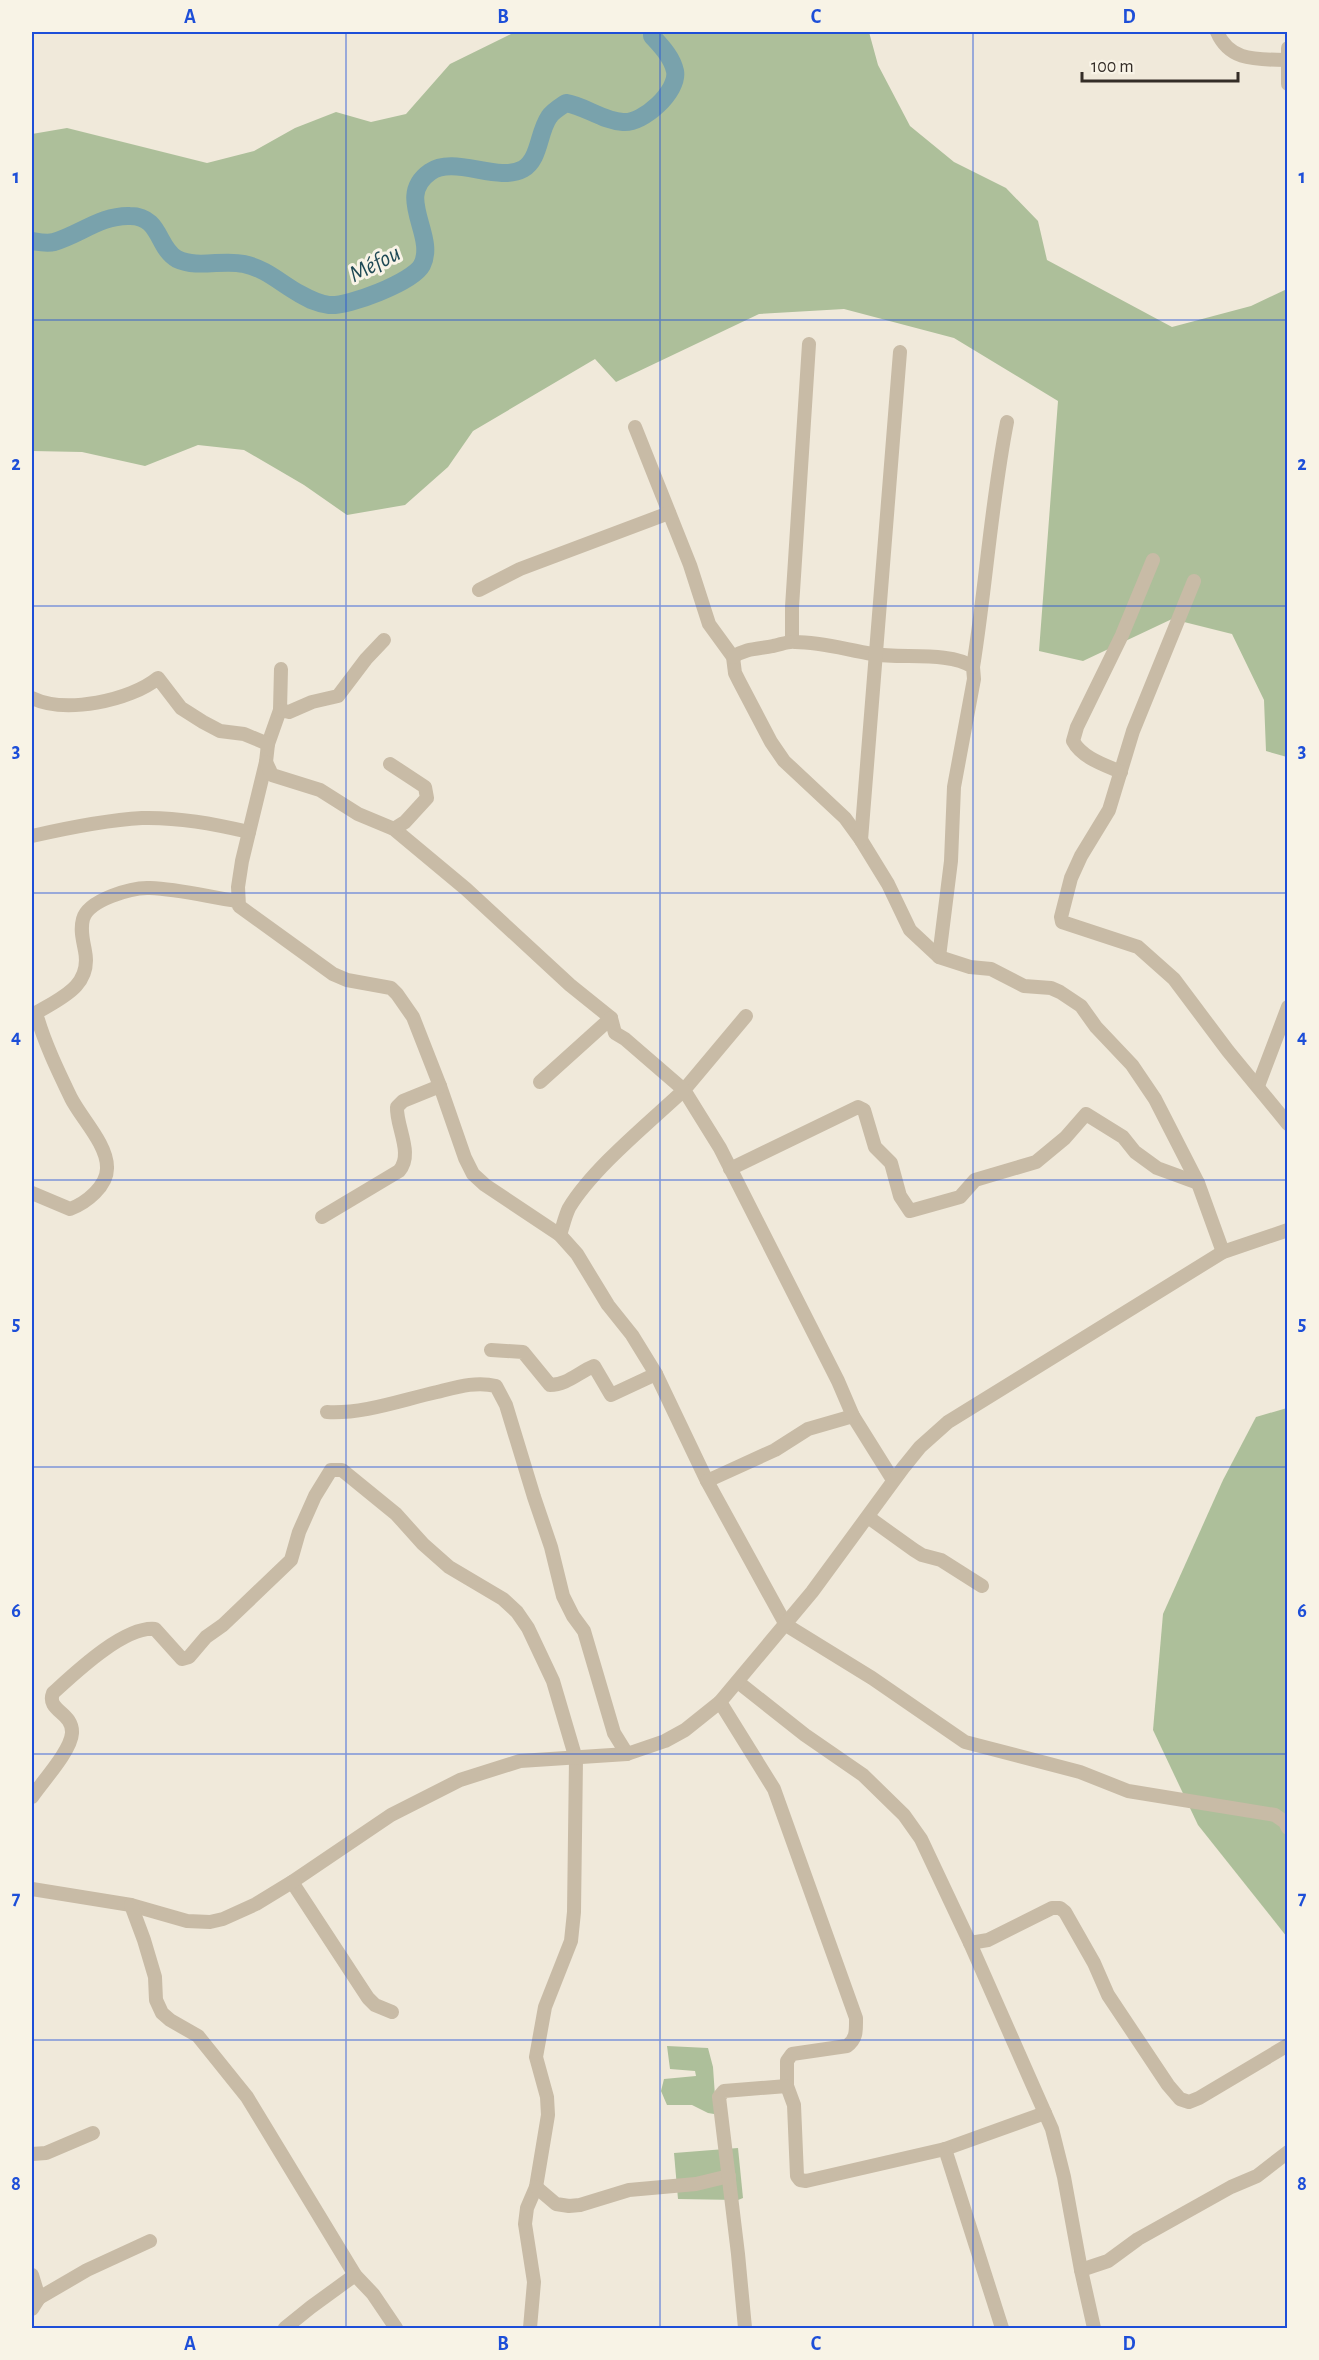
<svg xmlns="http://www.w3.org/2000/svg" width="1319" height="2360" viewBox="0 0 1319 2360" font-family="'Alegreya Sans',sans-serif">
	<rect width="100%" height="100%" fill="#f0e9da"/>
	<g fill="#adbf9a">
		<path d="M515,32H869L878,65L910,126L954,162L1006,188L1038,221L1047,260L1172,327L1251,306L1287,289V757L1266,751L1264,700L1232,634L1172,619L1083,661L1039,651L1058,401L954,338L844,309L759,314L616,382L595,359L473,431L448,467L405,505L347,515L304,485L244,450L198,445L145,466L82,452L32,451V134L67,128L207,163L254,151L295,128L336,112L371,122L406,114L450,64Z"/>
		<path d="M1287,1408V1937L1198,1825L1153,1730L1163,1614L1223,1480L1256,1417Z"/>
		<path d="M667,2046L708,2048L713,2067L716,2111L714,2114L708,2113L692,2105H667L661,2091L664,2079L696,2076L695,2071L670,2069Z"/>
		<path d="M738,2148L743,2198L738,2200L678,2199L674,2153Z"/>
	</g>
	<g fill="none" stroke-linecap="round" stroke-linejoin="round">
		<path stroke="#79a2ac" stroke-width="18" d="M32,241C38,242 47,244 54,242C81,234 101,215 130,216C161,216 157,248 177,259C198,269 223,259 244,264C267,269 280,283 300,294C309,299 318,304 329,305C348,307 413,282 422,265C437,235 394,197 430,172C454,155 498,183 523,169C540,159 538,133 549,117C552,112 560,107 566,103C585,106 603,121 623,122C643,124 679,91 675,71C672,57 661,46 652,36V32"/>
		<g stroke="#c8bba6" stroke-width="14">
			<path d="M1217,32C1230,62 1257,59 1286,60"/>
			<path d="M1288,48V84"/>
			<path d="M635,427L690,565L709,624L733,657L735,673L739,681L771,742L784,761L845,818L861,840L888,884L910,930L939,957L970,967L991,969L1024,986L1051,988L1060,992L1081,1006L1096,1027L1132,1065L1155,1099L1198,1183L1223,1252"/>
			<path d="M1194,581L1133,731L1109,810L1081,856L1071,878L1061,917L1062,922L1138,947L1174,979L1228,1051L1288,1124"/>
			<path d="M479,590L520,569L669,513"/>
			<path d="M792,641V607L809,344"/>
			<path d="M733,657C746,648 758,649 773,646C780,645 788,641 795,642C822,642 847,650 873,654C902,659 949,651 973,667L974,679L954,787L951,861L939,957"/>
			<path d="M973,667C986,586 991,503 1007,422"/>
			<path d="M281,669L280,710L268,744L266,762L242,861L238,887L239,906L333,974L347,980L391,988L397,994L413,1017L440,1086L465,1158L473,1174L485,1185L560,1235L577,1254L608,1305L632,1335L656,1374L707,1481L775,1450L808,1429L853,1416"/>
			<path d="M32,698C65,714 130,701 158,678L181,708L203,722L220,731L244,734L268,744"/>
			<path d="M280,710L289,712L312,702L338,696L366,659L384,640"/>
			<path d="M266,762L272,775L320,790L358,814L394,829L466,889L570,985L611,1018"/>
			<path d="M390,764L425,787L427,798L405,822L394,829"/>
			<path d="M1121,772C1105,765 1082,758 1073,741L1077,727L1122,635L1153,560"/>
			<path d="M32,836C67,828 106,820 142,818C178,817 214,824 249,832"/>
			<path d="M861,840L900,352"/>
			<path d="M746,1016L684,1090L720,1148L838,1381L853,1416L893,1480"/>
			<path d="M540,1082L611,1018L615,1033L625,1039L684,1090C649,1123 593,1168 569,1208C565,1216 563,1226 560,1235"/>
			<path d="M1258,1086L1288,1007"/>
			<path d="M730,1169L858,1107L864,1110L875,1147L891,1163L900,1196L910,1211L960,1197L975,1180L1036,1162L1065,1138L1086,1114L1123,1137L1135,1152L1157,1168L1198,1183"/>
			<path d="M32,1193L70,1209C86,1203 108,1186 107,1167C107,1144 81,1118 71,1098C58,1071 44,1042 36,1013C61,998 92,986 85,951C83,940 80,930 83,919C88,900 132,887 150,888C179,889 209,897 237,901"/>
			<path d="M322,1217L399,1171C414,1154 396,1127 397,1107L403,1101L440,1086"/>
			<path d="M491,1350L523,1352L550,1385C567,1385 579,1372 594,1366L611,1395L656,1374"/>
			<path d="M327,1412C364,1414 401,1400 437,1392C457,1387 476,1381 496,1386L506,1405L534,1497L551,1547L563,1596L573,1616L584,1631L614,1733L627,1754"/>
			<path d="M707,1481L786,1625L872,1678L965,1742L1080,1772L1128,1791L1275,1815L1285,1822L1288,1828"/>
			<path d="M868,1517L914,1550L922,1555L941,1560L982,1586"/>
			<path d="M738,1682L805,1735L863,1775L904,1815L921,1839L970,1943L1052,2129L1064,2177L1081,2270L1094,2328"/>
			<path d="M720,1702L774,1789L856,2018C856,2030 857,2039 847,2046L792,2054L787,2061V2086L794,2105L797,2176L800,2180L806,2181L945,2149L1045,2113"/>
			<path d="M32,1797C42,1782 71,1751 72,1733C73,1712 46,1711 53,1693C75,1673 124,1626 155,1629L182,1659L189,1657L206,1637L223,1625L291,1560L299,1532L315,1496L331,1470H342L396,1514L423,1544L449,1567L503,1599L517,1612L528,1628L553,1681L576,1759L574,1912L571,1941L545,2007L536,2057L547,2097L548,2115L536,2187L527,2208L525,2224L534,2282L530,2328"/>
			<path d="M292,1882L368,1998L375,2005L392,2012"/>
			<path d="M32,1889L131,1905L187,1921L210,1922L223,1919L256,1904L292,1882L391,1815L460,1780L520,1761L627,1754L665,1741L685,1730L720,1702L812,1592L903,1468L920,1447L948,1422L1223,1252L1288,1230"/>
			<path d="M131,1905L144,1940L155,1977L156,2000L162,2013L170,2020L198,2036L247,2097L355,2275L373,2294L396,2328"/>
			<path d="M970,1943L988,1940L1052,1908H1060L1065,1912L1094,1963L1108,1995L1168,2085L1180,2099L1189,2102L1199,2098L1288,2045"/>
			<path d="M945,2149L1002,2328"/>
			<path d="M32,2154L46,2153L93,2133"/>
			<path d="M536,2187L556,2204L569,2206L580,2205L629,2190L696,2184L729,2176"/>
			<path d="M1081,2270L1108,2261L1138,2239L1231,2187L1257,2176L1288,2152"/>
			<path d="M32,2275L39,2298L32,2309"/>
			<path d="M39,2298L87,2270L150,2241"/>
			<path d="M285,2328L311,2307L355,2275"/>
			<path d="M745,2328L738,2254L719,2097L724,2091L787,2086"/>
		</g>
	</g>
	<path fill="none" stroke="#1d4ed8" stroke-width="1.5" stroke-opacity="0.55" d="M346,32V2328M660,32V2328M973,32V2328M32,320H1288M32,606H1288M32,893H1288M32,1180H1288M32,1467H1288M32,1754H1288M32,2040H1288"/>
	<g text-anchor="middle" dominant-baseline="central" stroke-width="6" stroke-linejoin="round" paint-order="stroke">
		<g font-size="24" font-style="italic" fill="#1e4854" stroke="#f8f3e6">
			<text transform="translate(375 264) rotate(-27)">Méfou</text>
		</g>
	</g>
	<rect width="1319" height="2360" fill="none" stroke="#f8f3e6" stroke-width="66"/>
	<path d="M1082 72v9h156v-9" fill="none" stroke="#342d27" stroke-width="3"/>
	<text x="1091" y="72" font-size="18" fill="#342d27" stroke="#f8f3e6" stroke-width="4.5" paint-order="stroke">100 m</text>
	<rect x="33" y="33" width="1253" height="2294" fill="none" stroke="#1d4ed8" stroke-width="2"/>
	<g font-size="20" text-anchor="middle" font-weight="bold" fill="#1d4ed8">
		<text x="190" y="23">A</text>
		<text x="503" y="23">B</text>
		<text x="816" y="23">C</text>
		<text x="1129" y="23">D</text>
		<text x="16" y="183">1</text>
		<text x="1302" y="183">1</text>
		<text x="16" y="470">2</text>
		<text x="1302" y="470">2</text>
		<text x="16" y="757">3</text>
		<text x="1302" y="757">3</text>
		<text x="16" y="1043">4</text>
		<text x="1302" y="1043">4</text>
		<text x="16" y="1330">5</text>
		<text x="1302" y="1330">5</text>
		<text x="16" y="1617">6</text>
		<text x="1302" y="1617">6</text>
		<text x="16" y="1904">7</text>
		<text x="1302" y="1904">7</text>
		<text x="16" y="2190">8</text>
		<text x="1302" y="2190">8</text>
		<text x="190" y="2350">A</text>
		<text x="503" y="2350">B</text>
		<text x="816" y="2350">C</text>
		<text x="1129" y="2350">D</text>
	</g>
</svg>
